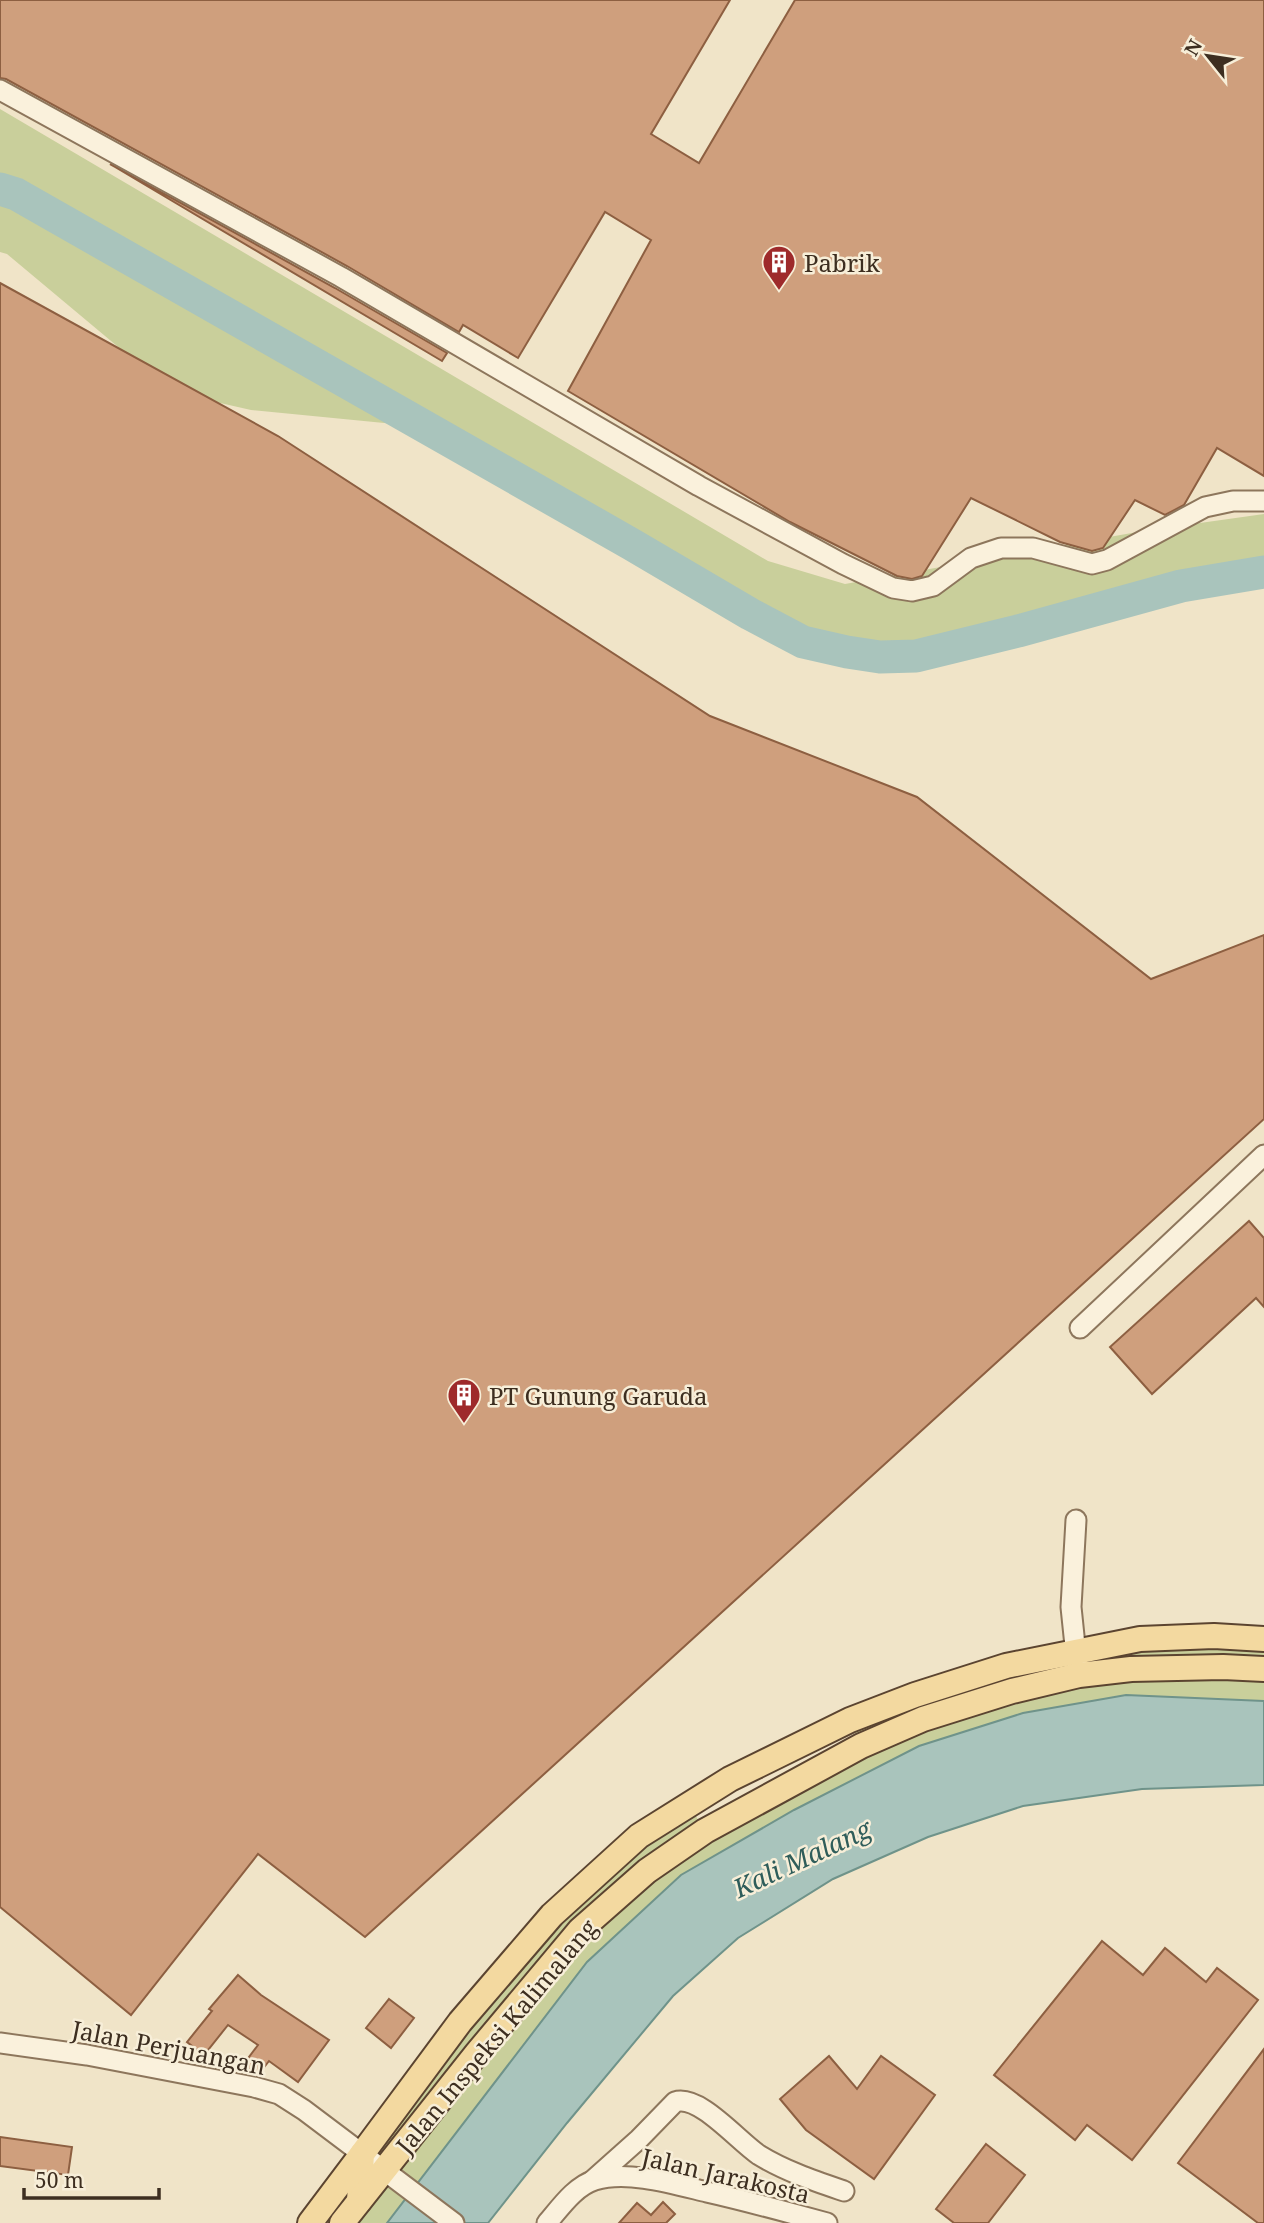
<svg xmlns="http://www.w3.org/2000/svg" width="1264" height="2223" viewBox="0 0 1264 2223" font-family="'Noto Serif',serif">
	<rect width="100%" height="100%" fill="#f0e4c8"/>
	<g fill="#c9cf9b">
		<path d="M0,109L768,561L845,584L1143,531L1264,514V572L1185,585L916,656L880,657L803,642L754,616L347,381L425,427L251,410L172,392L7,254L0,252Z"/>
		<path d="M1140,1639H1264V1701L1126,1695L1023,1713L919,1746L794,1810L681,1875L587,1962L387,2223H310L503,1974L690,1805L704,1831L860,1746L850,1720Z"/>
	</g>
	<path fill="#a9c4bc" stroke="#6f938a" stroke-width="2" d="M1126,1695L1264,1701V1785L1142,1789L1023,1806L928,1837L833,1879L738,1938L673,1996L567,2123L488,2223H387L587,1962L681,1875L794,1810L919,1746L1023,1713Z"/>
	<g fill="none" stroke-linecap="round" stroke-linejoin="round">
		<path stroke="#a9c4bc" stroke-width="33" d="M0,189L16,194L631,544L750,614L803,642L847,652L880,657L916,656L1018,631L1181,586L1264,572"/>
	</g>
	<g fill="#cf9f7d" stroke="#8d5f41" stroke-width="2">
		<path d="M0,0H730L651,134L699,163L795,0H1264V476L1217,448L1184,505L1165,515L1135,500L1103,548L1092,551L1060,542L971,498L922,576L912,579L897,576L790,522L568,391L651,240L605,212L518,358L463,325L459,332L347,266L6,79L0,78Z"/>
		<path d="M110,164L335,288L447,353L442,361Z"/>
		<path d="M0,283L278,436L710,716L917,797L1151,979L1264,935V1119L365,1937L258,1854L131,2015L0,1907Z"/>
		<path d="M1249,1221L1264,1238V1307L1256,1298L1152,1394L1110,1347Z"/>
		<path d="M1102,1941L1143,1975L1165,1948L1206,1982L1217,1968L1258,2000L1132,2160L1087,2125L1075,2140L994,2075Z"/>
		<path d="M238,1975L261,1995L329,2040L298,2082L269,2061L258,2075L243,2065L258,2045L228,2025L204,2055L187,2042L212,2011L209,2009Z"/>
		<path d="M389,1999L414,2018L391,2048L366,2028Z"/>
		<path d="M1264,2049V2223H1258L1178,2163Z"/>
		<path d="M829,2056L857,2089L881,2056L935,2095L874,2179L806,2130L780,2099Z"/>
		<path d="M0,2137L72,2147L68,2175L0,2166Z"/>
		<path d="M986,2144L1025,2175L988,2223H954L936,2209Z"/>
		<path d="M663,2202L675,2214L666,2223H619L637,2203L651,2215Z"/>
	</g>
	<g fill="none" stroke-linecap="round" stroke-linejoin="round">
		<defs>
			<g id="minor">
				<path d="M0,90L341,277L699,486L843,564L893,588L912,591L933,586L971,558L1001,548H1033L1092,564L1107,560L1205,507L1233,501H1264"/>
				<path d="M1080,1328L1264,1155"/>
				<path d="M1076,1520L1071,1607L1077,1665"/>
				<path d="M0,2043L87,2055L254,2087L279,2094L304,2110L454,2223"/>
				<path d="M593,2180L639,2139L675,2102C699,2094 738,2141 759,2155C785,2171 815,2181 844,2191"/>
				<path d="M547,2223C560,2208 575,2186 595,2180C627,2170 674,2184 707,2192C747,2201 787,2212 827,2223"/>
			</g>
			<g id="major">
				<path d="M359,2201L362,2154L460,2022L552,1915L639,1836L730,1779L850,1720L915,1695L1006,1666L1140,1639L1214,1636L1264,1639"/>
				<path d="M310,2223L362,2154"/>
				<path d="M342,2223L477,2053L580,1930L647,1871L705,1831L861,1746L923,1719L1012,1691L1079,1675L1131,1669L1223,1667L1264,1669"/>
			</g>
		</defs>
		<use href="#minor" stroke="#8d765c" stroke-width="23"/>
		<use href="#major" stroke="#5b4430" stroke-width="28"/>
		<use href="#minor" stroke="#faf1dc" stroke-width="19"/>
		<use href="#major" stroke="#f3d9a0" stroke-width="24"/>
	</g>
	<defs>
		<symbol id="building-pin" viewBox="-11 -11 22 30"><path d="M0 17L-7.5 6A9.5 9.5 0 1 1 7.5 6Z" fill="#9e2a2b" stroke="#f7eed8"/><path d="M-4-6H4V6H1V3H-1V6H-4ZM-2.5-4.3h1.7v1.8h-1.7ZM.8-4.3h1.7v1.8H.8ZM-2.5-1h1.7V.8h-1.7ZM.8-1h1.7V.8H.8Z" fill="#fff"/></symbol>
	</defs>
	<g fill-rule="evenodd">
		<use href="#building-pin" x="760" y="243" width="38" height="52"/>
		<use href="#building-pin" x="445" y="1376" width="38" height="52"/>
	</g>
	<g text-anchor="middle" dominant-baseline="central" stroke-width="5" stroke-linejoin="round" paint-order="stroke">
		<g font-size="24" fill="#3d2e20" stroke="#f7eed8" text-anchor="start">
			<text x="804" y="262">Pabrik</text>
			<text x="489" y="1395">PT Gunung Garuda</text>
		</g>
		<g font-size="24" fill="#3d2e20" stroke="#f7eed8">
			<text transform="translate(496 2036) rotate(-50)">Jalan Inspeksi Kalimalang</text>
			<text transform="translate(169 2047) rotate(11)">Jalan Perjuangan</text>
			<text transform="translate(726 2175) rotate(13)">Jalan Jarakosta</text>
		</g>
		<g font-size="26" font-style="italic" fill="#2f5d5a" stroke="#f7eed8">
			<text transform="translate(802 1858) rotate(-25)">Kali Malang</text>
		</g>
	</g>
	<g transform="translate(1208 56) rotate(300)" stroke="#f7eed8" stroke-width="5" paint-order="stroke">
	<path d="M0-5L12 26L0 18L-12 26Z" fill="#3d2e20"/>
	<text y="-10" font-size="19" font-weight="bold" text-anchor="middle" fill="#3d2e20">N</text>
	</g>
	<path d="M24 2188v10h135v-10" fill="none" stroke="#3d2e20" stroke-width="3.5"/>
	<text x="35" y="2188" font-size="21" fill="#3d2e20" stroke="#f7eed8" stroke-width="5" paint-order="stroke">50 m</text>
</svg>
